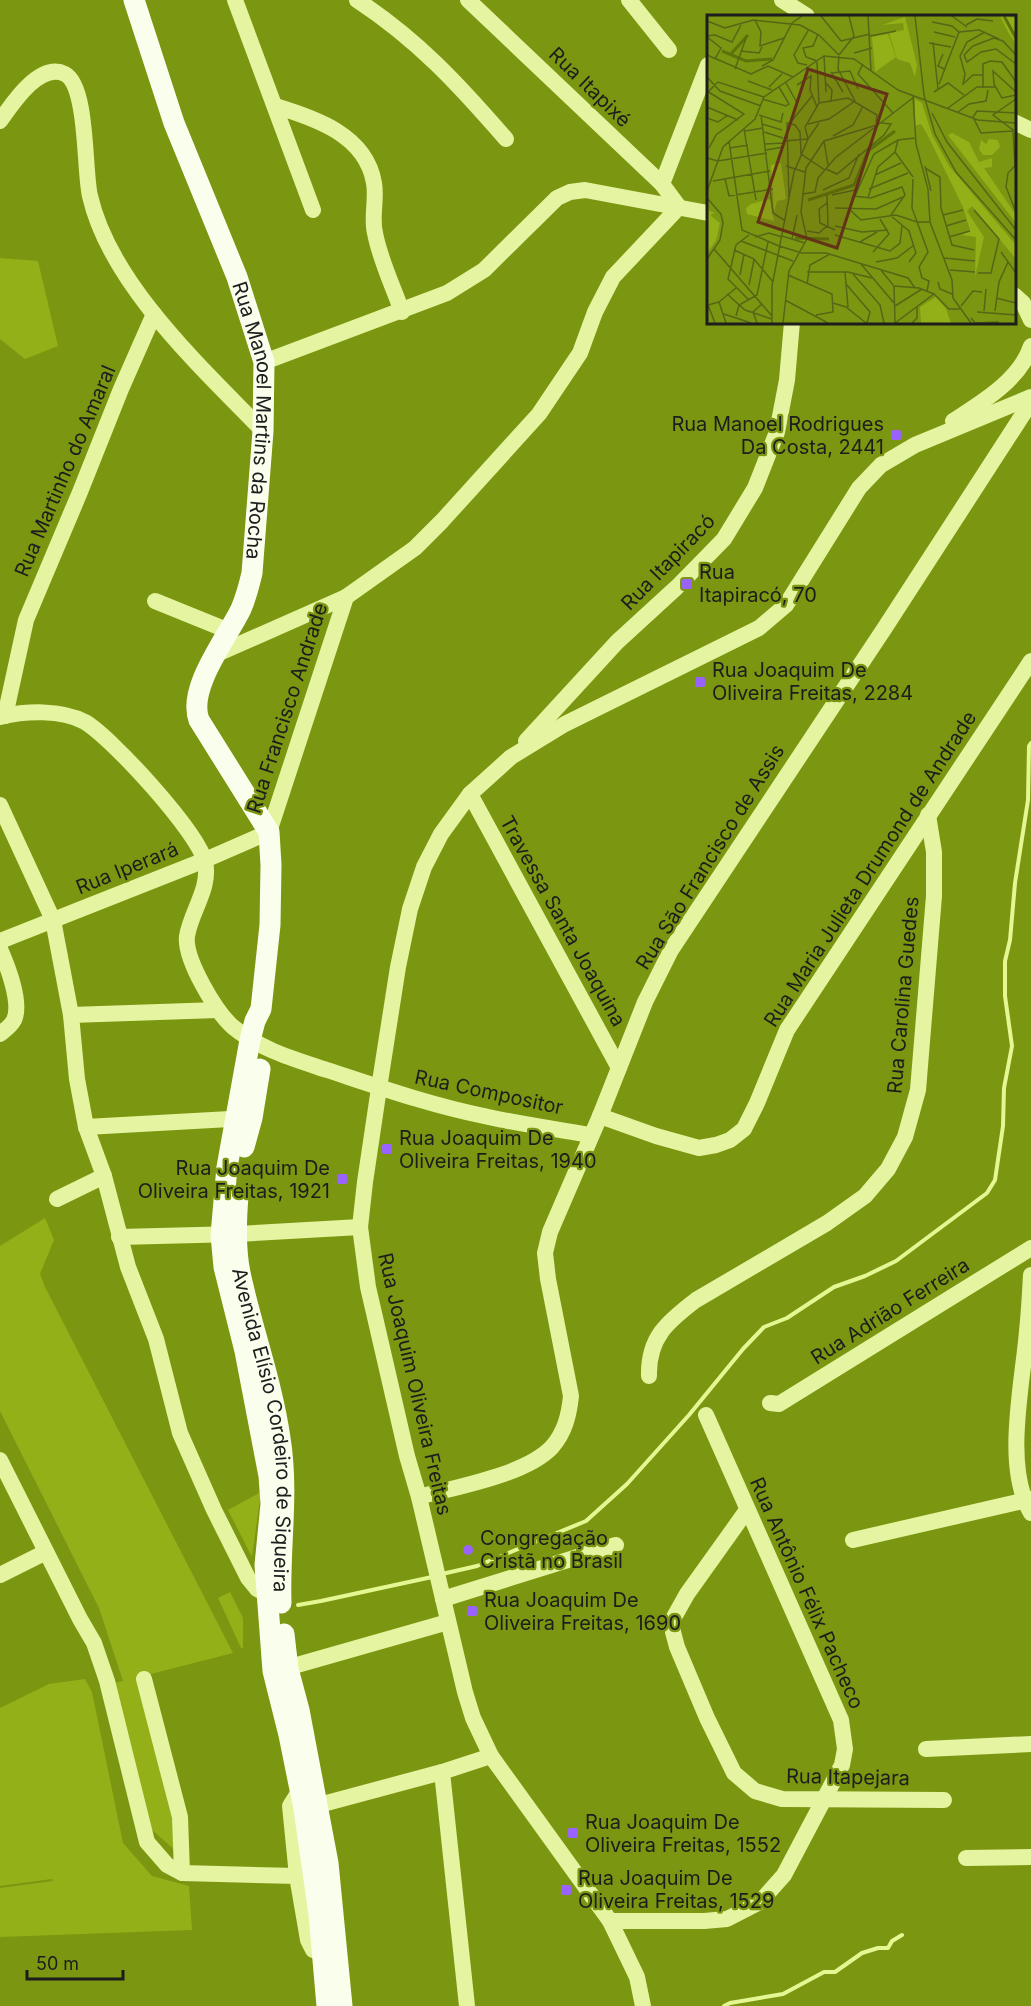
<svg xmlns="http://www.w3.org/2000/svg" width="1031" height="2006" viewBox="0 0 1031 2006" font-family="Inter,sans-serif">
	<rect width="100%" height="100%" fill="#7b9611"/>
	<g fill="#93b018">
		<path d="M0,258L38,261L58,346L25,359L0,339Z"/>
		<path d="M45,1218L54,1240L40,1274L45,1287L233,1653L135,1678H139L177,1819L180,1855L149,1827L109,1684L123,1681L99,1608L0,1411V1246Z"/>
		<path d="M261,1492L252,1557L228,1510Z"/>
		<path d="M230,1592L243,1618V1648H241L218,1598Z"/>
		<path d="M85,1679L92,1692L123,1843L152,1876L189,1886L192,1930L0,1937V1888L53,1881L52,1879L0,1886V1708L49,1684Z"/>
	</g>
	<g fill="none" stroke-linecap="round" stroke-linejoin="round">
		<g stroke="#e5f792" stroke-width="4">
			<path d="M442,1574L477,1566L586,1521L627,1484L689,1415L743,1349L764,1327L787,1318L834,1287L865,1276L896,1261L987,1193L995,1180L1003,1126L1004,1088L1012,1046L1005,996V961L1010,940L1015,883L1028,800L1029,746L1031,743"/>
			<path d="M298,1605L321,1601L432,1577"/>
			<path d="M724,2006L730,2003L783,1994L824,1972H835L862,1953L878,1948H888L892,1941L902,1935"/>
		</g>
		<g stroke="#e4f4a0" stroke-width="16">
			<path d="M235,0L313,210"/>
			<path d="M357,0C418,40 459,85 506,139"/>
			<path d="M629,0L669,50"/>
			<path d="M782,0L807,16"/>
			<path d="M275,106C315,118 366,135 374,183C377,200 371,217 375,233C380,260 393,286 402,312"/>
			<path d="M0,121C12,104 40,61 65,74C88,86 84,172 90,196C110,284 202,368 263,431"/>
			<path d="M1014,122L1031,130"/>
			<path d="M662,184L708,65"/>
			<path d="M1014,295L1023,303L1031,320"/>
			<path d="M264,362L447,293L484,270L557,198L570,192L585,190L708,213"/>
			<path d="M953,421C981,403 1020,380 1031,346"/>
			<path d="M155,601L229,631"/>
			<path d="M217,654L346,597L415,548L442,521L539,414L580,353L595,312L613,277L679,207L662,184L468,0"/>
			<path d="M5,716L26,620L80,492L121,389L154,314"/>
			<path d="M0,717C25,711 61,709 85,722C112,738 198,832 205,862C211,888 191,911 187,936C184,959 216,1012 233,1027C261,1050 294,1059 327,1070C379,1087 430,1105 484,1116C519,1124 555,1129 591,1135"/>
			<path d="M526,741L617,642L677,587L724,539L755,488L777,432L787,380L792,322"/>
			<path d="M470,794L619,1068"/>
			<path d="M0,805L53,920L71,1015L77,1079L86,1127L104,1176L128,1267L156,1339L180,1433L214,1510L248,1578L257,1589L274,1598"/>
			<path d="M0,941L205,860L269,832L346,597"/>
			<path d="M0,949C7,965 22,1003 14,1020C11,1026 5,1030 0,1034"/>
			<path d="M71,1015L218,1010"/>
			<path d="M600,1116L656,1136L699,1148L716,1145L730,1140L744,1129L757,1103L787,1030L1031,661"/>
			<path d="M86,1127L248,1118"/>
			<path d="M57,1199L104,1176"/>
			<path d="M119,1237L237,1234L360,1227"/>
			<path d="M1031,1275C1030,1294 1029,1312 1027,1331C1023,1382 1003,1467 1031,1513"/>
			<path d="M649,1376C648,1338 667,1322 696,1300L827,1223L865,1196L888,1169L905,1137L918,1090L934,896V852L928,815"/>
			<path d="M770,1403L779,1404L1031,1248"/>
			<path d="M0,1460L80,1619L94,1643L107,1681L147,1842L167,1865L182,1873L297,1876"/>
			<path d="M419,1497C455,1487 526,1475 552,1447C565,1432 569,1415 571,1396L548,1279L545,1253L550,1232L600,1116L645,1002L671,950L886,626L1031,402"/>
			<path d="M747,1510L687,1594L673,1619V1632L677,1647L707,1718L734,1773L755,1791L782,1799L944,1800"/>
			<path d="M853,1540L1031,1499"/>
			<path d="M0,1575L46,1552"/>
			<path d="M443,1599L616,1545"/>
			<path d="M276,1671L448,1622"/>
			<path d="M144,1679L180,1817L182,1873"/>
			<path d="M926,1749L1031,1744"/>
			<path d="M442,1772L467,2006"/>
			<path d="M300,1790L290,1806L297,1876L308,1940L313,1950L322,1953"/>
			<path d="M308,1808L442,1772L491,1756"/>
			<path d="M966,1858L1031,1857"/>
			<path d="M610,1921H704L727,1919L760,1902L784,1875L842,1765L845,1749L841,1720L706,1415"/>
			<path d="M643,2006L637,1977L610,1921L491,1756L473,1718L465,1692L419,1497L407,1456L368,1287L360,1227L365,1182L379,1088L398,967L410,909L424,867L441,834L470,794L511,757L565,724L759,628L786,605L859,488L881,465L915,445L1031,397"/>
		</g>
		<g stroke="#faffed" stroke-width="21">
			<path id="s1" d="M134,0L174,123L237,277L264,362L263,431L252,573C249,586 246,597 241,609C227,638 187,688 199,720L269,832L271,865L270,925L261,1009L255,1021L250,1040L227,1167L221,1235L224,1267L245,1351L269,1476L271,1504L265,1565L273,1671L289,1735L304,1809L319,1914L327,2006"/>
			<path d="M244,1147L252,1118L260,1069"/>
			<path id="s2" d="M238,1196C236,1221 235,1249 240,1273C252,1329 272,1382 280,1438C289,1494 279,1547 281,1603"/>
			<path d="M284,1634L288,1669L299,1710L328,1863L342,2006"/>
		</g>
	</g>
	<g fill="#9a63ff" stroke="#7b9611" stroke-width="2">
		<rect x="890" y="429" width="12" height="12" rx="3"/>
		<rect x="681" y="578" width="12" height="12" rx="3"/>
		<rect x="694" y="676" width="12" height="12" rx="3"/>
		<rect x="381" y="1143" width="12" height="12" rx="3"/>
		<rect x="336" y="1173" width="12" height="12" rx="3"/>
		<circle cx="468" cy="1550" r="6"/>
		<rect x="466" y="1605" width="12" height="12" rx="3"/>
		<rect x="567" y="1827" width="12" height="12" rx="3"/>
		<rect x="560" y="1884" width="12" height="12" rx="3"/>
	</g>
	<g text-anchor="middle" dominant-baseline="central" stroke-width="4.5" stroke-linejoin="round" paint-order="stroke">
		<g font-size="20" fill="#1d1d1d" stroke="#7b9611">
			<text transform="translate(590 87) rotate(44)">Rua Itapixé</text>
			<text stroke="none"><textPath href="#s1" startOffset="442">Rua Manoel Martins da Rocha</textPath></text>
			<text transform="translate(65 471) rotate(-67)">Rua Martinho do Amaral</text>
			<text transform="translate(668 562) rotate(-46)">Rua Itapiracó</text>
			<text transform="translate(287 708) rotate(-72)">Rua Francisco Andrade</text>
			<text transform="translate(710 857) rotate(-58)">Rua São Francisco de Assis</text>
			<text transform="translate(127 868) rotate(-22)">Rua Iperará</text>
			<text transform="translate(870 869) rotate(-57)">Rua Maria Julieta Drumond de Andrade</text>
			<text transform="translate(563 921) rotate(61)">Travessa Santa Joaquina</text>
			<text transform="translate(903 995) rotate(-85)">Rua Carolina Guedes</text>
			<text transform="translate(489 1092) rotate(12)">Rua Compositor</text>
			<text transform="translate(890 1311) rotate(-32)">Rua Adrião Ferreira</text>
			<text transform="translate(415 1384) rotate(77)">Rua Joaquim Oliveira Freitas</text>
			<text stroke="none"><textPath href="#s2" startOffset="237">Avenida Elísio Cordeiro de Siqueira</textPath></text>
			<text transform="translate(807 1593) rotate(66)">Rua Antônio Félix Pacheco</text>
			<text transform="translate(848 1777) rotate(1)">Rua Itapejara</text>
		</g>
		<g font-size="20" fill="#1d1d1d" stroke="#7b9611" text-anchor="start">
			<text x="884" y="424" text-anchor="end">Rua Manoel Rodrigues<tspan x="884" dy="23">Da Costa, 2441</tspan></text>
			<text x="699" y="572">Rua<tspan x="699" dy="23">Itapiracó, 70</tspan></text>
			<text x="712" y="670">Rua Joaquim De<tspan x="712" dy="23">Oliveira Freitas, 2284</tspan></text>
			<text x="399" y="1138">Rua Joaquim De<tspan x="399" dy="23">Oliveira Freitas, 1940</tspan></text>
			<text x="330" y="1168" text-anchor="end">Rua Joaquim De<tspan x="330" dy="23">Oliveira Freitas, 1921</tspan></text>
			<text x="480" y="1538">Congregação<tspan x="480" dy="23">Cristã no Brasil</tspan></text>
			<text x="484" y="1600">Rua Joaquim De<tspan x="484" dy="23">Oliveira Freitas, 1690</tspan></text>
			<text x="585" y="1822">Rua Joaquim De<tspan x="585" dy="23">Oliveira Freitas, 1552</tspan></text>
			<text x="578" y="1878">Rua Joaquim De<tspan x="578" dy="23">Oliveira Freitas, 1529</tspan></text>
		</g>
	</g>
	<g transform="translate(707 15)">
		<rect width="309" height="309" fill="#7b9611"/>
		<path d="M293,1L309,3V29L301,17ZM198,2L210,50L208,62L203,48L190,44L182,18L197,15L196,8L175,10ZM181,19L189,42L168,57L165,22ZM208,84L215,88L225,120L242,151L309,230V244L265,191L260,196L277,222L268,262L269,222L255,220L263,215L256,192L220,119L214,109L208,111ZM245,118L262,127L272,147L285,143V152L277,153L309,200V208L241,120ZM282,124L291,125L293,132L285,140H276L272,134L274,125L279,129ZM74,148L79,184L70,186L67,197L64,150ZM63,184L67,206L40,199L39,193L44,189ZM0,195L8,198L3,200L13,208L9,226L0,238ZM229,282L239,294L244,308H214L213,292Z" fill="#93b018"/>
		<path fill="none" stroke="#5c720a" stroke-width="3" d="M297,1L309,23M15,36L39,46L65,44M23,40L41,20M101,185L147,170L161,136L188,116M88,223L122,224"/>
		<path fill="none" stroke="#556616" stroke-width="1.5" d="M114,1L134,26L163,19M161,1L164,56M208,1L217,80L228,119L249,157L309,225M245,1L260,12M48,5L54,17L53,31L77,23M0,6L18,13L46,5L93,10L112,20L132,40M225,7L245,11L253,18M259,10L270,4L286,6M227,17L248,22M0,21L8,20L25,27L34,10M163,21L189,16M0,22L14,33L8,44M226,27L231,74M222,28L244,32M34,36L52,38L55,32M147,38L165,33M236,39L231,51L237,54M0,40L44,59L61,51L86,62M132,40L147,21L142,1M257,40L260,47L274,37L289,34L309,49M257,40L266,31L287,23L296,26L309,40M117,41L119,77M110,46L99,42L96,33L106,31L111,19M156,49L151,59L186,98M100,50L91,48L87,40L102,14M55,51L66,45L85,8L95,1M28,54L39,23M124,57L136,77M124,58L143,56L151,74M276,60H266L256,69L258,59L253,41L260,27L278,17M0,62L13,76L54,91M41,66L65,75M79,68L89,86M119,68L125,75L124,87M232,69L252,17L272,15L292,24M90,70L104,61L103,75L110,92M62,72L75,59M276,73V49L283,46L295,47L309,67M0,76L37,99L9,120L2,133M1,77L11,67L57,82M227,77L241,68L257,80M309,77L286,56L287,69L295,83L309,80M206,80L209,129L221,174L223,207L245,265L246,283L264,308M55,84L79,91L82,89L72,72M112,88L141,83L170,100L169,107M0,92L31,105M241,93L270,72H288M251,97L262,89L279,86L281,75M225,98L240,127L309,215M52,100L74,107L76,98M54,100L66,198L77,205M0,103L11,107L21,100M83,108L105,81M55,109L75,115M101,109L122,104L148,86L131,54L132,41M37,114L49,185M38,116L56,113M306,116L274,118L266,102L270,96L309,98M57,117L76,123M126,121L146,110L156,91M208,123L191,125L167,139L142,194L154,205L189,200L210,207H223M22,126L35,215L72,231L95,238H119L201,263L208,273M117,126L121,150M58,129L77,128M23,133L41,130M59,135L76,132L77,126L101,124L112,108M188,137L206,162M0,143L11,146L60,138M309,150L301,158L299,172L309,197M79,151L98,157M218,151L224,176M308,151L306,115L286,100L309,84M218,153L233,162L234,193L245,230L267,235M119,154L130,159L177,120L184,109L174,108M168,160L194,148M18,164L22,181L66,174M206,164L205,193L221,237L212,252L215,263L222,266L220,276M6,166L63,156M162,174L201,158M116,175L142,163L152,139M0,176L16,132L48,104L57,82L117,41L147,44L191,75L271,105L309,108M96,179L108,177L111,163L128,143L207,82M125,180L148,175M146,181L164,183L195,172L198,180L184,200M0,183L14,199L16,208L13,225L0,244M82,183L80,108L88,110L93,117L94,139L118,155M161,183L171,152L188,137L191,125M120,188L112,194L113,208L128,215M128,193L169,194L196,182M267,195L292,224L284,258H271M183,200L202,216L209,238L202,247M236,200L256,195M128,211L155,217L181,215M239,211L259,205M100,216L112,218L121,210L120,180M42,220L29,230L21,264L42,285M128,220L183,236L193,228L195,211M75,221L98,228M48,222L62,218L75,222M242,222L263,216M85,224L90,200M34,226L86,246M153,227L170,217M7,234L65,301M27,235L47,244L66,267M166,237L182,219L173,204M294,237L309,258M237,243L268,246M169,247L190,243L207,230M154,249L187,288M173,254L187,271L188,307M243,255L268,257M100,257H141L165,263M138,257L141,292M146,259L173,290L177,308M33,260L37,239M81,260L125,279L126,297L109,300M231,267L233,274L245,279M100,269L103,250L123,239M139,269L163,297L160,308M42,270L47,245M187,271L212,273L227,279M20,279L38,295L65,304M289,283L309,288M78,285L121,308M12,287L19,308M12,287L29,273M126,288L139,292L159,308M188,291L215,274M254,291L266,276L275,277M277,296L279,274M288,296L292,267L301,247M270,297L309,300M17,299L44,308M29,301L32,290L50,280L61,227M264,303L268,308L292,307M8,308L1,290L12,287M50,308L46,297L55,289M65,308V271L87,157L101,124L98,112L112,88L110,47M76,308L82,256L100,224L94,197L99,153L117,126L170,110M188,308L227,279L242,294H253M205,308L210,303V291"/>
		<path fill="#643217" fill-opacity="0.15" stroke="#643217" stroke-width="3" d="M101,54L180,79L130,233L51,207Z"/>
		<rect width="309" height="309" fill="none" stroke="#1d1d1d" stroke-width="3"/>
	</g>
	<path d="M27 1970v9h96v-9" fill="none" stroke="#1d1d1d" stroke-width="3"/>
	<text x="36" y="1970" font-size="18" fill="#1d1d1d" stroke="#7b9611" stroke-width="4.5" paint-order="stroke">50 m</text>
</svg>
